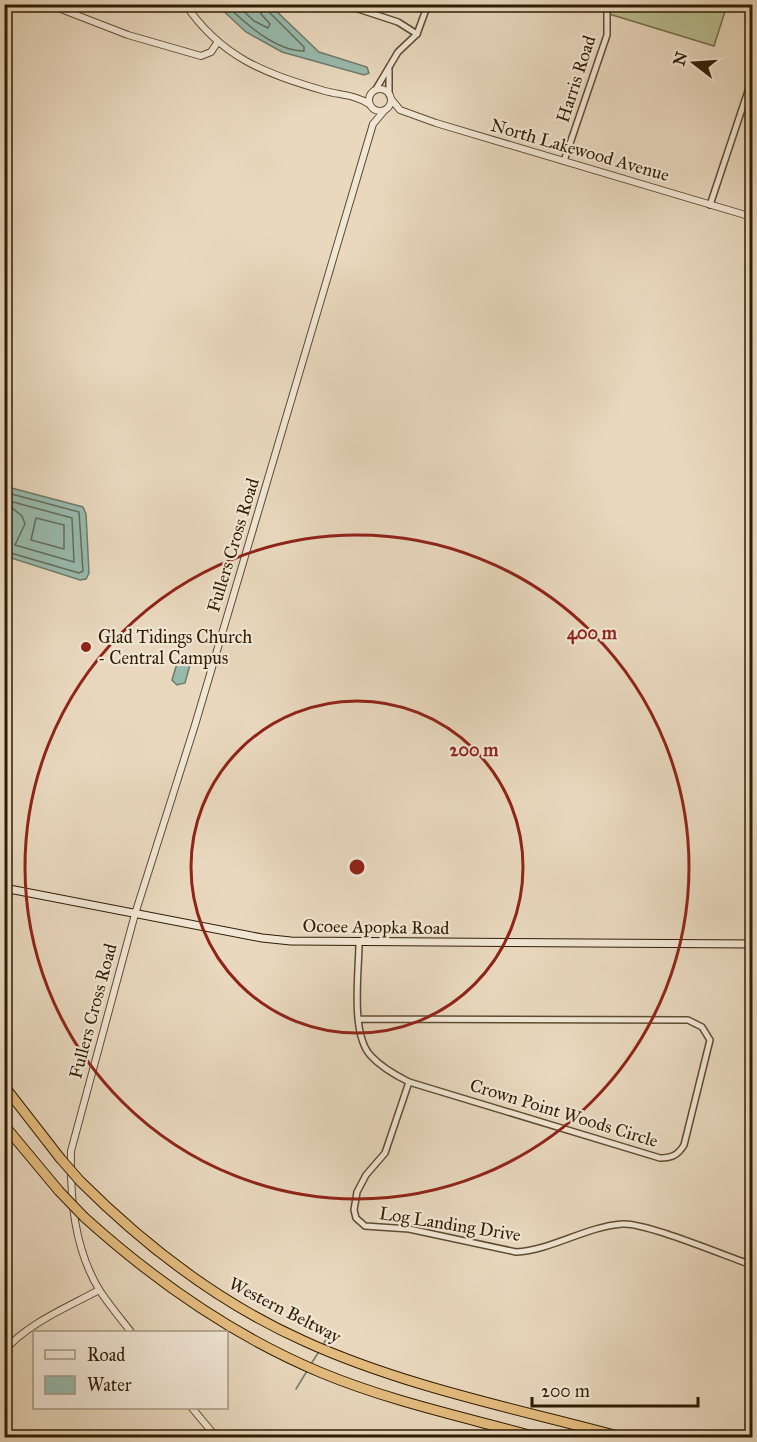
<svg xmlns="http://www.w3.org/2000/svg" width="757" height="1442" viewBox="0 0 757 1442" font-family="'IM FELL Great Primer',serif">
	<rect width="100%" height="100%" fill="#e9d8be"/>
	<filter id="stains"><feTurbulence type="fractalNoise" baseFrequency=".00333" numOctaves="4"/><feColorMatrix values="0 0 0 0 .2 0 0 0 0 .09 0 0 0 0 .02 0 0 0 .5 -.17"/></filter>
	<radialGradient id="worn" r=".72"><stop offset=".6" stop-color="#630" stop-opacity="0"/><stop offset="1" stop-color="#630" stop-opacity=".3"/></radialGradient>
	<path fill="#b8be90" stroke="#746e49" stroke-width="1.5" d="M612,5H727L714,46L609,14Z"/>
	<g fill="#98baad" stroke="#6e7b69" stroke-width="1.5">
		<path d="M217,5H270L319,52L367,67L369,73L364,75L282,52L246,32Z"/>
		<path d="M4,486L83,507L86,514L89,573L86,579L80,580L5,556V529L12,525L5,520Z"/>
		<path d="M187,659L191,661L185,683L177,685L172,680L178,660Z"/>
	</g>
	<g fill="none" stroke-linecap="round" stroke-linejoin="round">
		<g stroke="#646c58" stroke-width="1.5">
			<path d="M225,4C245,23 275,51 304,51V47L268,11L266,4"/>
			<path d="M236,4L254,21L268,28L270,24L261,14L259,4"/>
			<path d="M4,492L79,512L83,571L79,573L4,551"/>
			<path d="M13,502L72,518L74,562L15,545L25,524L22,516L11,507Z"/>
			<path d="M36,518L64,525V549L31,540Z"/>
		</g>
		<g stroke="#6e7b69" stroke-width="1.5">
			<path d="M324,1343L331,1331"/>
			<path d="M311,1364L318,1353"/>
			<path d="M296,1389L307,1371"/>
		</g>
		<defs>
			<g id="minor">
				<path d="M343,4L398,22L417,34"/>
				<path d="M376,89L398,52L417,34L428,4"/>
				<path d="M389,94V70"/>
				<path d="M564,161L607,35V4"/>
				<path d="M710,205L752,79"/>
				<path d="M358,1019L688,1020L702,1027L710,1040L684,1145C678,1155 672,1158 660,1158L409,1082C395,1075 381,1067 371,1056C350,1034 359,972 359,943"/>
				<path d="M409,1082L385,1153L366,1175L357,1192L354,1210L356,1218L365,1226L409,1229L516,1252C552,1250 585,1227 622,1224C645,1222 725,1256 752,1265"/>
			</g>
			<g id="tertiary">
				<path d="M48,4L128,35L201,56L211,52L217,43"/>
				<path d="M185,4C222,58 264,73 325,91C340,95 356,95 369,104"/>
				<circle cx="380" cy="100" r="11"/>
				<path d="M391,99L400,110L436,123L752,217"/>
				<path d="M131,1332C121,1319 110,1306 100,1291C74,1249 70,1198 71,1151L135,914L195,725L373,124L384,111"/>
				<path d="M4,1351C28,1323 68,1307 99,1290"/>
				<path d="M192,1408L217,1438"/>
			</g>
			<path id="secondary" d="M4,888L262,938L291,941L752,944"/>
			<g id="motorway">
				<path d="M4,1086L60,1158"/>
				<path d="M4,1125L59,1191"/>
				<path d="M80,1181C146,1247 219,1303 304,1341C405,1387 518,1409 625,1438"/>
				<path d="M84,1217C156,1282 233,1336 322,1373C392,1402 468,1418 540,1438"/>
			</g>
		</defs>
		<use href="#minor" stroke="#5e4c31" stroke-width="8"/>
		<use href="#tertiary" stroke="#5e4c31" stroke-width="8"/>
		<use href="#secondary" stroke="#2f1d02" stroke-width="9"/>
		<use href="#motorway" stroke="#2f1d02" stroke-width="11"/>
		<use href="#minor" stroke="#f1e6d5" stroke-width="5"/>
		<use href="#tertiary" stroke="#f1e6d5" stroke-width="6"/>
		<use href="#secondary" stroke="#f1e6d5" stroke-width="7"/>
		<use href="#motorway" stroke="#e4bc7f" stroke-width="9"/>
		<defs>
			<g id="motorway-bridge">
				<path d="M60,1158L80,1181"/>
				<path d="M59,1191L84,1217"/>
			</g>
		</defs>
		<use href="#motorway-bridge" stroke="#2f1d02" stroke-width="11" stroke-linecap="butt"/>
		<use href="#motorway-bridge" stroke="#e4bc7f" stroke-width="9"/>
	</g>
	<g fill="none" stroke="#8f2418" stroke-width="3">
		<circle cx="357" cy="867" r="166"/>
		<circle cx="357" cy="867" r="332"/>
	</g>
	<circle fill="#8f2418" stroke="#f1e6d5" stroke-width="2" cx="86" cy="647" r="6"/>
	<g text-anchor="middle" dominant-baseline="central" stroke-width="4.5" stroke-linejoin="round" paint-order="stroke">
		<g font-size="18" fill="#2f1d02" stroke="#f1e6d5">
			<text transform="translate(576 79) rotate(-72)">Harris Road</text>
			<text transform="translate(580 150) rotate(16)">North Lakewood Avenue</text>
			<text transform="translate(233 545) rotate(-73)">Fullers Cross Road</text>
			<text transform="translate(376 927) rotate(1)">Ocoee Apopka Road</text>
			<text transform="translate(93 1011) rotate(-75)">Fullers Cross Road</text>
			<text transform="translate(564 1113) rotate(17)">Crown Point Woods Circle</text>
			<text transform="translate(450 1224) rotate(9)">Log Landing Drive</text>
			<text transform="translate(285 1310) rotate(27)">Western Beltway</text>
		</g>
		<g font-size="18" fill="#2f1d02" stroke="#f1e6d5" text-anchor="start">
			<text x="98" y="637">Glad Tidings Church<tspan x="98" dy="21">- Central Campus</tspan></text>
		</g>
	</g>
	<circle cx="357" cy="867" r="9" fill="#8f2418" stroke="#f1e6d5" stroke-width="3"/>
	<g font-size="18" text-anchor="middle" font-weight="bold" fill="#8f2418" stroke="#f1e6d5" stroke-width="4.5" stroke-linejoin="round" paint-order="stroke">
		<text x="592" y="639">400 m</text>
		<text x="474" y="756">200 m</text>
	</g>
	<rect width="757" height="1442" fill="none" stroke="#e9d8be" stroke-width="24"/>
	<rect x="6" y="6" width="745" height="1430" fill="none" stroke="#2f1d02" stroke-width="3"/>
	<rect x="12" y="12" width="733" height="1418" fill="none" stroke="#2f1d02" stroke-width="1.5"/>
	<rect x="33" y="1331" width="195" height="78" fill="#f1e6d5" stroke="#a39681" stroke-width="1.5"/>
	<rect x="45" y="1350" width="30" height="9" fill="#f1e6d5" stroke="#a39681" stroke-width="1.5"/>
	<text x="87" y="1361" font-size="18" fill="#2f1d02">Road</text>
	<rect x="45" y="1376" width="30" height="18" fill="#98baad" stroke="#a39681" stroke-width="1.5"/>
	<text x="87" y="1391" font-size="18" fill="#2f1d02">Water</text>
	<g transform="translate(694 63) rotate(287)" stroke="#f1e6d5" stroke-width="4.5" paint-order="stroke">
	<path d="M0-4.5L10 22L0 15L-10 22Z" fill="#2f1d02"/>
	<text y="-9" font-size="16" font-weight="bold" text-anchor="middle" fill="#2f1d02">N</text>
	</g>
	<path d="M532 1397v9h166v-9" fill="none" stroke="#2f1d02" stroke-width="3"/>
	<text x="541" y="1397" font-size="18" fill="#2f1d02" stroke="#f1e6d5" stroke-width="4.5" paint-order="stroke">200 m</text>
	<rect width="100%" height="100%" filter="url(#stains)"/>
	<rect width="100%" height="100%" fill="url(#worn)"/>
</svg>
